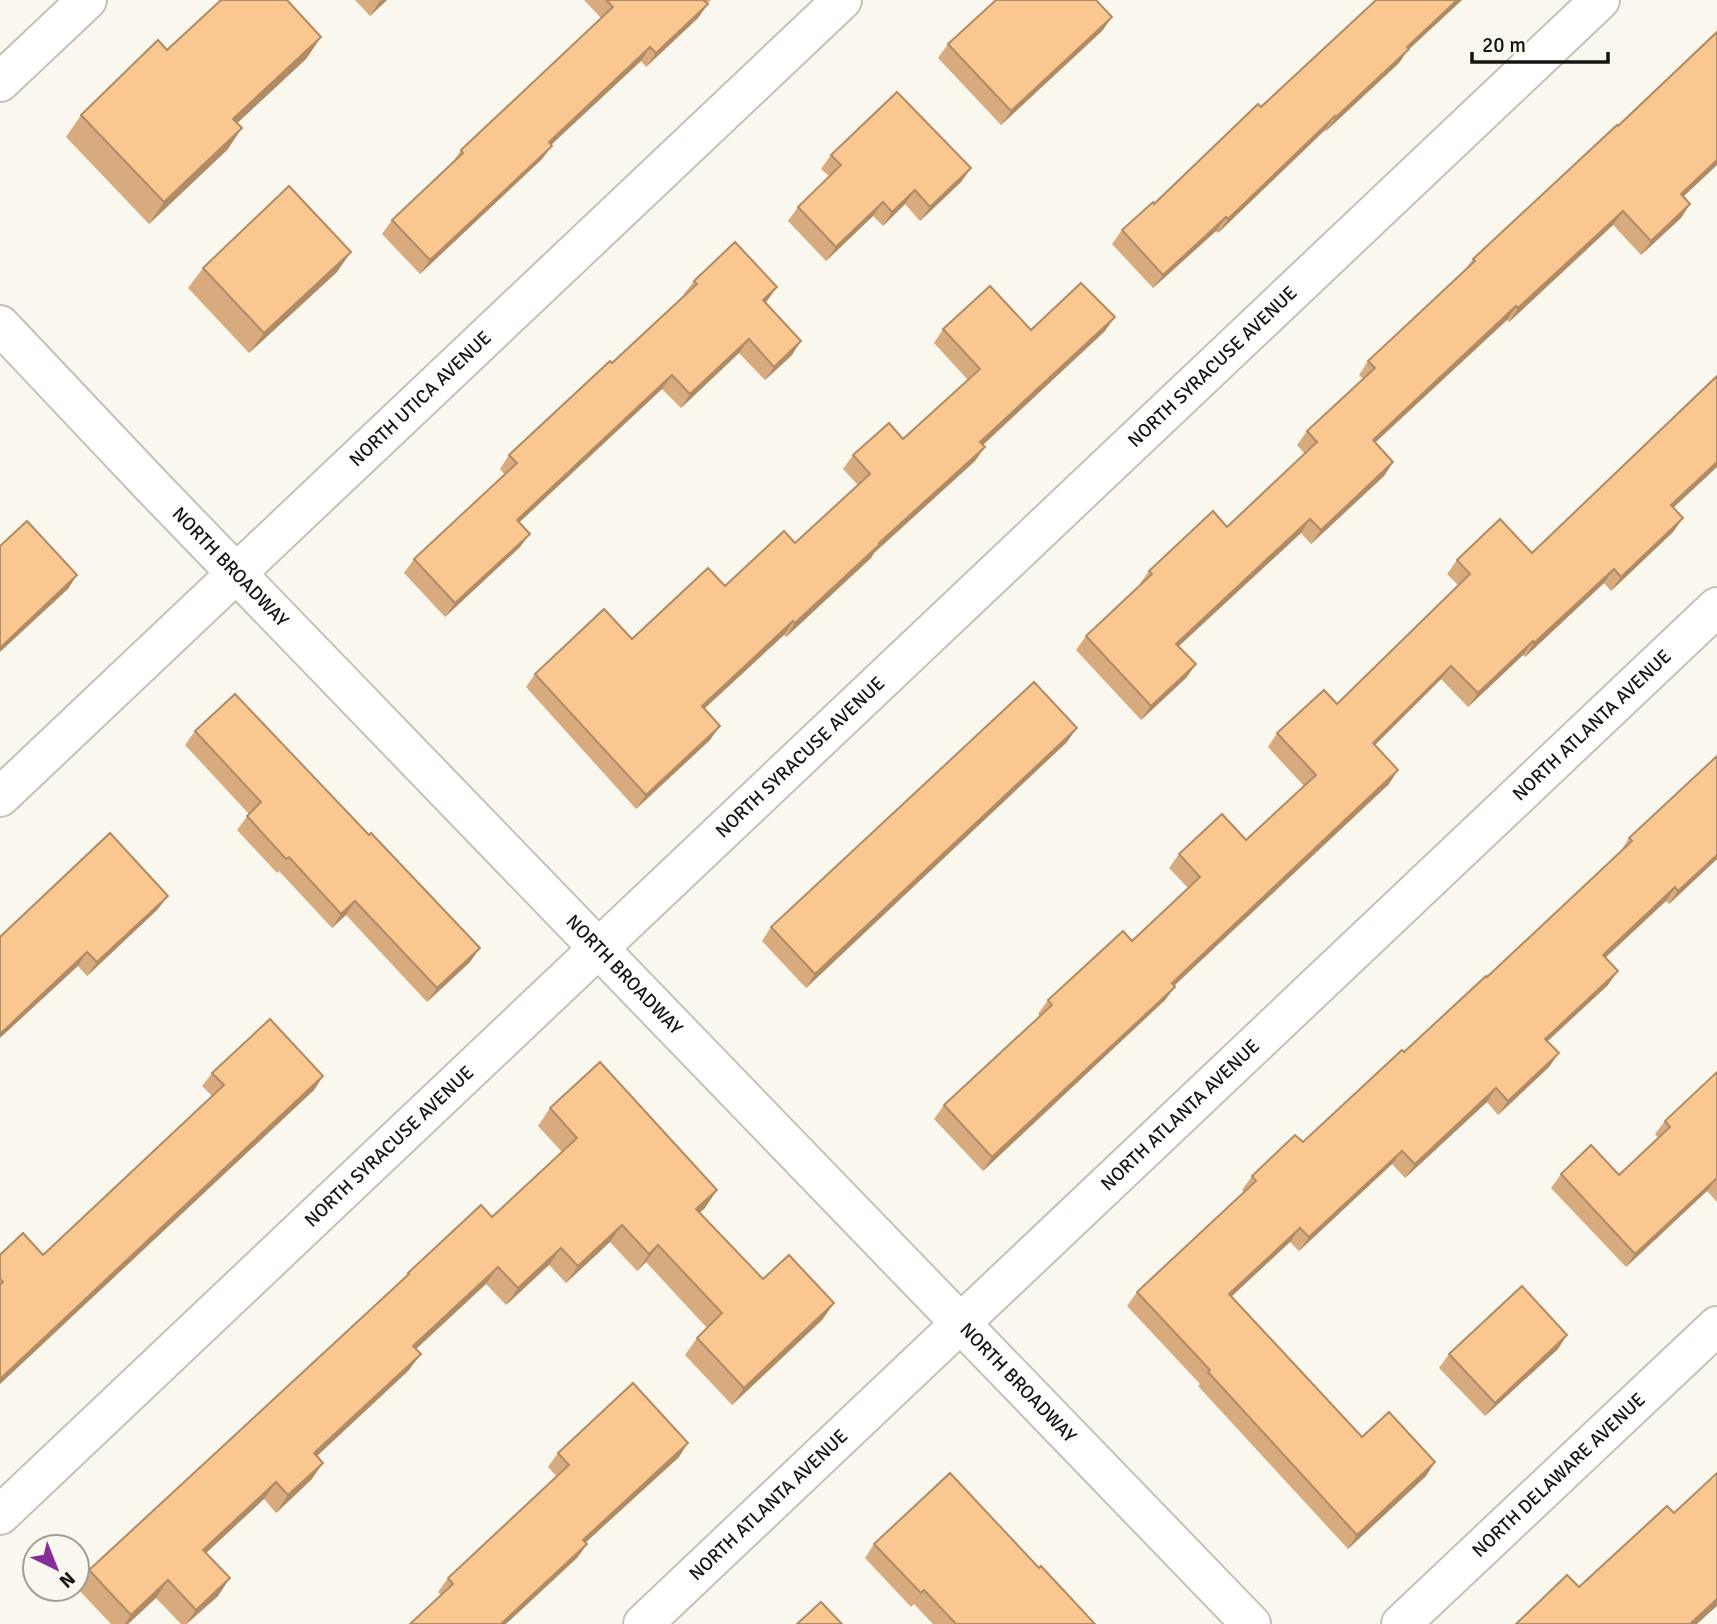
<svg xmlns="http://www.w3.org/2000/svg" width="1717" height="1624" viewBox="0 0 1717 1624" font-family="Signika,sans-serif">
	<rect width="100%" height="100%" fill="#faf8ee"/>
	<g fill="none" stroke-linecap="round" stroke-linejoin="round">
		<defs>
			<g id="minor">
				<path d="M0,82L87,0"/>
				<path id="s1" d="M0,797L842,0"/>
				<path id="s2" d="M0,1515L1600,0"/>
				<path id="s3" d="M643,1624L1717,607"/>
				<path id="s4" d="M1401,1624L1717,1326"/>
			</g>
			<g id="secondary">
				<path id="s5" d="M0,325L152,486L1251,1624"/>
			</g>
		</defs>
		<use href="#minor" stroke="#c4c1b8" stroke-width="42"/>
		<use href="#secondary" stroke="#c4c1b8" stroke-width="42"/>
		<use href="#minor" stroke="#fff" stroke-width="38"/>
		<use href="#secondary" stroke="#fff" stroke-width="38"/>
	</g>
	<g fill="#d7ab7d">
		<path d="M355,0H387L370,16Z"/>
		<path d="M584,0H711L707,4L698,18L646,67L641,61L551,145L542,159L420,274L382,234L392,220L451,165L461,150L601,18Z"/>
		<path d="M1376,0H1462L1407,51L1399,63L1326,131L1325,130L1218,233L1216,231L1153,288L1112,244L1122,230L1154,204Z"/>
		<path d="M1112,17L1102,31L1001,125L938,58L948,44Z"/>
		<path d="M1717,32V165L1684,196L1690,204L1681,218L1641,255L1613,225L1509,322L1507,320L1375,442L1393,462L1384,476L1311,544L1301,533L1179,646L1196,664L1186,678L1141,720L1076,650L1086,636L1140,585H1139L1149,571L1227,527L1305,454L1297,445L1307,431L1363,379L1359,375L1368,361L1464,271L1473,259L1618,126Z"/>
		<path d="M321,37L306,59L237,123L242,128L227,150L149,224L66,137L81,115L167,50Z"/>
		<path d="M831,155L971,168L961,182L920,221L905,204L883,226L873,216L826,261L788,221L798,207L829,176L821,169Z"/>
		<path d="M203,268L337,272L249,353L188,288Z"/>
		<path d="M694,281L767,301L765,302L792,355L765,380L739,353L681,408L662,389L519,522L520,547L445,617L404,573L414,559L505,475L500,469L509,455L612,363L685,295L684,294Z"/>
		<path d="M943,329L1105,331L983,445L975,461L874,553L871,558L786,637L784,635L704,709L710,740L636,809L526,687L535,674L632,639L725,586L795,543L858,485L843,469L853,455L903,439L968,380L934,343Z"/>
		<path d="M1717,467L1673,508L1683,518L1673,532L1611,591L1604,583L1525,657L1523,655L1468,707L1441,679L1375,745L1389,784L1174,986L1165,1000L983,1171L934,1119L944,1105L1040,1016L1038,1014L1048,1000L1132,941L1188,888L1169,868L1179,854L1246,840L1304,786L1268,747L1277,733L1337,704L1458,585L1447,574L1457,560L1532,553Z"/>
		<path d="M195,731L470,962L427,1002L346,915L332,928L279,871L277,873L237,830L249,814L185,745Z"/>
		<path d="M1067,742L806,988L762,941L771,927Z"/>
		<path d="M1629,838L1717,859L1669,904L1666,901L1605,958L1608,985L1547,1041L1549,1067L1498,1115L1487,1102L1405,1178L1392,1164L1299,1251L1290,1242L1231,1297L1362,1437L1435,1462L1426,1476L1348,1549L1198,1386L1200,1384L1127,1306L1137,1292L1244,1192L1242,1190L1252,1176L1303,1142L1404,1052L1487,977L1620,852Z"/>
		<path d="M158,909L87,976L78,966L0,937Z"/>
		<path d="M1717,1072V1202L1707,1191L1626,1267L1551,1188L1561,1174L1619,1175L1658,1138L1655,1134L1665,1121Z"/>
		<path d="M212,1073L323,1076L314,1090L0,1384V1255H43L212,1096L202,1086Z"/>
		<path d="M550,1108L705,1208L699,1213L763,1279L834,1303L822,1320L732,1405L685,1355L697,1338L707,1328L646,1262L637,1271L610,1242L566,1283L549,1265L506,1305L486,1284L416,1349L421,1354L408,1371L317,1456L323,1463L311,1480L276,1513L264,1499L206,1553L218,1596L187,1624H181L156,1598L128,1624H111L77,1588L89,1570L404,1278L408,1273L492,1217L562,1152L538,1126Z"/>
		<path d="M1558,1349L1485,1416L1439,1368L1449,1354Z"/>
		<path d="M558,1453L679,1457L585,1543L587,1544L577,1558L441,1595L438,1592L448,1578L557,1477L548,1467Z"/>
		<path d="M874,1544L1039,1568L1095,1624H933L914,1604L911,1607L865,1558Z"/>
	</g>
	<g fill="#af8b66">
		<path d="M382,0H387L370,16L379,2Z"/>
		<path d="M1457,0H1462L1407,51L1399,63L1326,131L1336,117L1407,47Z"/>
		<path d="M708,4L698,18L646,67L656,53Z"/>
		<path d="M1112,17L1102,31L1001,125L1011,111Z"/>
		<path d="M321,37L306,59L218,141L233,119Z"/>
		<path d="M650,47L641,61L539,156L549,142Z"/>
		<path d="M1335,116L1325,130L1218,233L1228,219Z"/>
		<path d="M242,128L227,150L149,224L164,202Z"/>
		<path d="M552,146L542,159L420,274L430,260Z"/>
		<path d="M1717,160V165L1671,208L1681,194Z"/>
		<path d="M971,168L961,182L920,221L930,207Z"/>
		<path d="M915,190L905,204L883,226L892,212Z"/>
		<path d="M883,202L873,216L826,261L836,247Z"/>
		<path d="M1690,204L1681,218L1641,255L1651,241Z"/>
		<path d="M1623,211L1613,225L1509,322L1518,308Z"/>
		<path d="M1226,217L1216,231L1153,288L1163,275Z"/>
		<path d="M351,252L337,272L249,353L264,333Z"/>
		<path d="M777,287L767,301L753,314L763,300Z"/>
		<path d="M1516,306L1507,320L1363,454L1373,440Z"/>
		<path d="M1115,317L1105,331L971,456L980,442Z"/>
		<path d="M749,339L739,353L681,408L690,394Z"/>
		<path d="M801,341L792,355L765,380L774,367Z"/>
		<path d="M672,375L662,389L507,534L517,520Z"/>
		<path d="M985,447L975,461L874,553L871,558L786,637L795,623L879,543Z"/>
		<path d="M1393,462L1384,476L1311,544L1321,530Z"/>
		<path d="M1717,462V467L1661,519L1671,505Z"/>
		<path d="M1683,518L1673,532L1611,591L1621,577Z"/>
		<path d="M1310,519L1301,533L1167,657L1176,644Z"/>
		<path d="M530,534L520,547L445,617L455,603Z"/>
		<path d="M1614,569L1604,583L1525,657L1534,643Z"/>
		<path d="M77,575L68,589L0,652V648Z"/>
		<path d="M793,621L784,635L692,720L702,706Z"/>
		<path d="M1533,641L1523,655L1468,707L1478,693Z"/>
		<path d="M1196,664L1186,678L1141,720L1151,706Z"/>
		<path d="M1451,666L1441,679L1363,757L1373,743Z"/>
		<path d="M720,726L710,740L636,809L646,795Z"/>
		<path d="M1077,728L1067,742L806,988L815,974Z"/>
		<path d="M1398,770L1389,784L1162,997L1172,983Z"/>
		<path d="M1717,855V859L1669,904L1678,891Z"/>
		<path d="M1675,887L1666,901L1593,969L1603,955Z"/>
		<path d="M168,896L158,909L87,976L97,962Z"/>
		<path d="M355,901L346,915L332,928L341,914Z"/>
		<path d="M480,948L470,962L427,1002L437,988Z"/>
		<path d="M87,952L78,966L0,1038V1034Z"/>
		<path d="M1618,971L1608,985L1535,1053L1545,1039Z"/>
		<path d="M1175,987L1165,1000L983,1171L992,1157Z"/>
		<path d="M1559,1053L1549,1067L1498,1115L1508,1101Z"/>
		<path d="M323,1076L314,1090L0,1384V1379Z"/>
		<path d="M1496,1088L1487,1102L1405,1178L1415,1164Z"/>
		<path d="M1402,1151L1392,1164L1299,1251L1309,1237Z"/>
		<path d="M1717,1178L1707,1191L1626,1267L1635,1254Z"/>
		<path d="M717,1190L705,1208L684,1227L696,1209Z"/>
		<path d="M622,1225L610,1242L566,1283L578,1266Z"/>
		<path d="M1300,1228L1290,1242L1219,1308L1229,1294Z"/>
		<path d="M658,1245L646,1262L637,1271L649,1254Z"/>
		<path d="M561,1248L549,1265L506,1305L518,1288Z"/>
		<path d="M498,1267L486,1284L401,1363L413,1346Z"/>
		<path d="M834,1303L822,1320L732,1405L744,1388Z"/>
		<path d="M1567,1335L1558,1349L1485,1416L1495,1403Z"/>
		<path d="M421,1354L408,1371L302,1470L314,1453Z"/>
		<path d="M688,1443L679,1457L573,1554L583,1540Z"/>
		<path d="M1435,1462L1426,1476L1348,1549L1357,1535Z"/>
		<path d="M323,1463L311,1480L276,1513L288,1495Z"/>
		<path d="M276,1482L264,1499L191,1567L203,1550Z"/>
		<path d="M587,1544L577,1558L506,1624H501Z"/>
		<path d="M230,1578L218,1596L186,1624L196,1610Z"/>
		<path d="M168,1580L156,1598L128,1624H125L131,1615Z"/>
		<path d="M1717,1599V1606L1697,1624H1690Z"/>
	</g>
	<g fill="#fac791" stroke="#af8b66" stroke-width="2">
		<path d="M221,0H287L321,37L233,119L242,128L164,202L81,115L158,40L167,50Z"/>
		<path d="M606,0H706L704,1L708,4L656,53L650,47L549,142L552,146L430,260L392,220L463,153L461,150L613,7Z"/>
		<path d="M996,0H1096L1112,17L1011,111L948,44Z"/>
		<path d="M1376,0H1457L1407,47L1409,49L1336,117L1335,116L1228,219L1226,217L1163,275L1122,230L1153,202L1154,204L1258,104L1261,107Z"/>
		<path d="M1717,32V160L1681,194L1690,204L1651,241L1623,211L1518,308L1516,306L1373,440L1393,462L1321,530L1310,519L1176,644L1196,664L1151,706L1086,636L1152,574L1149,571L1213,511L1227,527L1317,442L1307,431L1375,368L1368,361L1475,261L1473,259L1617,125L1618,126Z"/>
		<path d="M897,92L971,168L930,207L915,190L892,212L883,202L836,247L798,207L841,165L831,155Z"/>
		<path d="M289,186L351,252L264,333L203,268Z"/>
		<path d="M735,242L777,287L763,300L801,341L774,367L749,339L690,394L672,375L517,520L530,534L455,603L414,559L517,463L509,455L610,361L612,363L697,284L694,281Z"/>
		<path d="M1081,283L1115,317L980,442L985,447L879,543L880,544L795,623L793,621L702,706L720,726L646,795L535,674L604,609L632,639L708,568L725,586L784,531L795,543L870,474L853,455L889,423L903,439L980,369L943,329L990,286L1031,330Z"/>
		<path d="M1717,376V462L1671,505L1683,518L1621,577L1614,569L1534,643L1533,641L1478,693L1451,666L1373,743L1398,770L1172,983L1175,987L992,1157L944,1105L1052,1005L1048,1000L1123,931L1132,941L1200,877L1179,854L1222,814L1246,840L1316,775L1277,733L1324,690L1337,704L1470,574L1457,560L1500,519L1532,553Z"/>
		<path d="M27,521L77,575L0,648V546Z"/>
		<path d="M1034,682L1077,728L815,974L771,927Z"/>
		<path d="M235,694L369,835L371,833L480,948L437,988L355,901L341,914L289,857L286,859L247,816L261,802L195,731Z"/>
		<path d="M1717,756V855L1678,891L1675,887L1603,955L1618,971L1545,1039L1559,1053L1508,1101L1496,1088L1415,1164L1402,1151L1309,1237L1300,1228L1229,1294L1362,1437L1389,1412L1435,1462L1357,1535L1208,1372L1210,1370L1137,1292L1256,1181L1252,1176L1295,1135L1303,1142L1402,1050L1404,1052L1486,976L1487,977L1632,841L1629,838Z"/>
		<path d="M110,833L168,896L97,962L87,952L0,1034V937Z"/>
		<path d="M270,1019L323,1076L0,1379V1285L3,1282L0,1279V1255L23,1233L43,1255L224,1085L212,1073Z"/>
		<path d="M600,1062L717,1190L696,1209L763,1279L789,1255L834,1303L744,1388L697,1338L722,1313L658,1245L649,1254L622,1225L578,1266L561,1248L518,1288L498,1267L413,1346L421,1354L314,1453L323,1463L288,1495L276,1482L203,1550L230,1578L196,1610L168,1580L131,1615L89,1570L409,1274L408,1273L481,1205L492,1217L577,1138L550,1108Z"/>
		<path d="M1717,1072V1178L1635,1254L1561,1174L1591,1145L1619,1175L1670,1127L1665,1121Z"/>
		<path d="M1522,1286L1567,1335L1495,1403L1449,1354Z"/>
		<path d="M633,1383L688,1443L583,1540L587,1544L501,1624H410L453,1584L448,1578L569,1465L558,1453Z"/>
		<path d="M950,1473L1039,1568L1041,1566L1095,1624H956L924,1590L921,1593L874,1544Z"/>
		<path d="M1717,1473V1599L1690,1624H1516L1567,1575L1579,1587L1667,1506L1674,1513Z"/>
		<path d="M821,1602L842,1624H797Z"/>
	</g>
	<g text-anchor="middle" dominant-baseline="central" stroke-width="7" stroke-linejoin="round" paint-order="stroke">
		<g font-size="19" fill="#151411" stroke="#faf8ee">
			<text stroke="none"><textPath href="#s2" startOffset="1670">NORTH SYRACUSE AVENUE</textPath></text>
			<text stroke="none"><textPath href="#s1" startOffset="579">NORTH UTICA AVENUE</textPath></text>
			<text stroke="none"><textPath href="#s5" startOffset="334">NORTH BROADWAY</textPath></text>
			<text stroke="none"><textPath href="#s3" startOffset="1307">NORTH ATLANTA AVENUE</textPath></text>
			<text stroke="none"><textPath href="#s2" startOffset="1102">NORTH SYRACUSE AVENUE</textPath></text>
			<text stroke="none"><textPath href="#s5" startOffset="901">NORTH BROADWAY</textPath></text>
			<text stroke="none"><textPath href="#s3" startOffset="740">NORTH ATLANTA AVENUE</textPath></text>
			<text stroke="none"><textPath href="#s2" startOffset="536">NORTH SYRACUSE AVENUE</textPath></text>
			<text stroke="none"><textPath href="#s5" startOffset="1468">NORTH BROADWAY</textPath></text>
			<text stroke="none"><textPath href="#s4" startOffset="217">NORTH DELAWARE AVENUE</textPath></text>
			<text stroke="none"><textPath href="#s3" startOffset="173">NORTH ATLANTA AVENUE</textPath></text>
		</g>
	</g>
	<g transform="translate(56 1568) rotate(137)"><circle r="33" fill="#faf8ee" stroke="#9e9d96" stroke-width="2"/>
	<path d="M0-5L12 26L0 18L-12 26Z" fill="#862d9a"/>
	<text y="-10" font-size="19" font-weight="bold" text-anchor="middle" fill="#151411">N</text>
	</g>
	<path d="M1472 52v10h136v-10" fill="none" stroke="#151411" stroke-width="3.5"/>
	<text x="1482" y="52" font-size="21" fill="#151411" stroke="#faf8ee" stroke-width="5" paint-order="stroke">20 m</text>
</svg>
